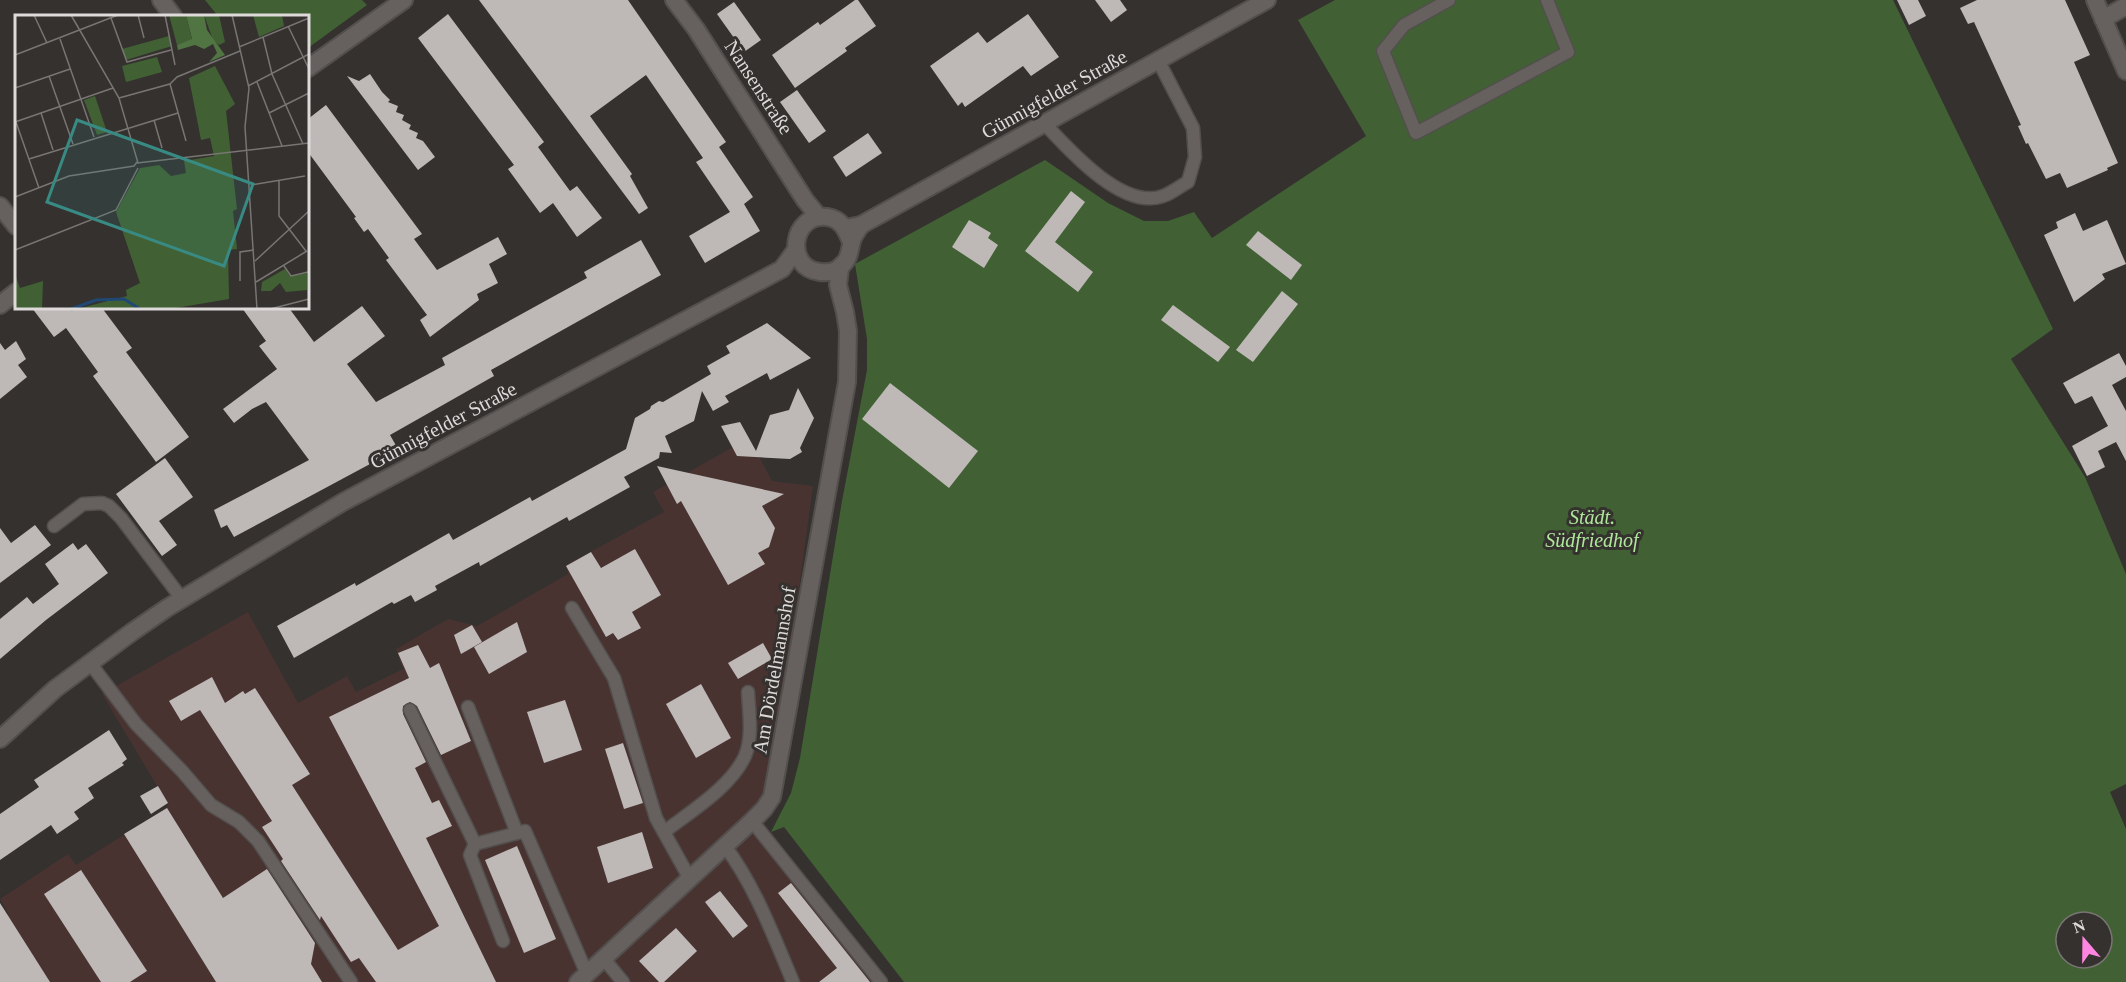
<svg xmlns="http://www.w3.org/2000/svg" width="2126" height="982" viewBox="0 0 2126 982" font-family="'Times New Roman',serif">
	<rect width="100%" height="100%" fill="#34312f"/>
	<path fill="#483331" d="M749,438L772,481L813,486L773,779L753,812L889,982H0V921L9,915L0,899L68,854L76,865L169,806L102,694L248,612L298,703L347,676L356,692L403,669L396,649L448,619L477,626L568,574L566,565L664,512L653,492Z"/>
	<g fill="#416134" fill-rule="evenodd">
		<path d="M205,0H362L367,5L308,48V16H218Z"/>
		<path d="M1335,0H1893L2053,329L2011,359L2085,477L2126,574V784L2110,792L2126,829V982H904L784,827L771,832L791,793L800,758L842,501L867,370V339L855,264L1045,160L1108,203L1144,221H1168L1194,212L1212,238L1366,136L1298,20ZM2066,922H2102V958H2066Z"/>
	</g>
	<g fill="#beb9b7">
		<path d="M479,0H628L726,142L719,147L753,197L744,204L760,231L705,263L689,236L730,212L696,162L703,158L646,75L590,116L632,174L630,176L648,208L639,214Z"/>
		<path d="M855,0H858L876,26L845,48L847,51L795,88L772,55L818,22L820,25Z"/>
		<path d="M1095,0H1120L1127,10L1111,22Z"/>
		<path d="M1897,0H1918L1926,16L1909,25Z"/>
		<path d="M1977,0H2065L2090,55L2074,62L2118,163L2107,168L2108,170L2067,188L2060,173L2046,179L2028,143L2026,144L2018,126L2021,125L1974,22L1968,24L1960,8Z"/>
		<path d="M734,2L761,40L744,52L717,14Z"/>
		<path d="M448,14L544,142L538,147L570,191L577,186L602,218L577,237L553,203L540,213L508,169L514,165L418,38Z"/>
		<path d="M1028,14L1059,57L1031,76L1023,66L965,107L962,102L958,106L930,66L978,32L987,43Z"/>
		<path d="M370,74L382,92L390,100L388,102L398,106L396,112L404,115L402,120L411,125L409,129L418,133L416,138L423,141L435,157L418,170L347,76L359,81Z"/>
		<path d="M797,90L826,131L809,143L780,102Z"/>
		<path d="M326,105L422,234L414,239L437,270L498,237L507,254L489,264L498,283L477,294L479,300L430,337L420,320L427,315L386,260L389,258L368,229L364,232L354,218L356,217L308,152V119Z"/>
		<path d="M868,133L882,153L846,177L833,157Z"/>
		<path d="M1071,191L1085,202L1055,242L1093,272L1078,292L1025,251Z"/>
		<path d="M2075,213L2083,231L2107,220L2126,264L2102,274L2105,279L2074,302L2044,235L2058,228L2056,222Z"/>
		<path d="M969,220L991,233L988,238L998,245L984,268L952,247Z"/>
		<path d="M1258,231L1302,265L1291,280L1246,245Z"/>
		<path d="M641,240L661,275L491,370L494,376L390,435L398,449L234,537L227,525L221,528L214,510L309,460L266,402L252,409L234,423L223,409L277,369L259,346L266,341L242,308H289L314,342L362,306L385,336L347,364L376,402L445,365L442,358L587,278L584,272Z"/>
		<path d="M1282,291L1298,304L1253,362L1236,350Z"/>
		<path d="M1173,305L1230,347L1218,362L1161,320Z"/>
		<path d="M32,308H102L132,348L126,352L189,437L156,462L93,376L98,372L66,328L54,337Z"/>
		<path d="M767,323L811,358L770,380L767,373L725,396L729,402L713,411L702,391L694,421L665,436L672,453L660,452L659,458L624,477L630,487L569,521L567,517L480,566L479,562L435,586L437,590L415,602L411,595L394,604L392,602L294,658L277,626L355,583L356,586L449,533L453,540L530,497L532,501L626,449L635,418L650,409L651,406L659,401L663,402L711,374L707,366L730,353L726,346Z"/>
		<path d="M16,341L26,359L18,365L27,377L0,399V343L5,350Z"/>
		<path d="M2119,353L2126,366V377L2112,385L2126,411V461L2116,442L2098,451L2105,467L2087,476L2072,446L2108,426L2092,396L2075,404L2063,383Z"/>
		<path d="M890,383L978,451L949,488L862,419Z"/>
		<path d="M798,388L814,418L800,448L802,452L790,459L737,456L721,426L740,422L756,451L770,415L789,410Z"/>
		<path d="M165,458L193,497L159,521L177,545L162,556L116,494Z"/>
		<path d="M657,466L784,494L762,506L775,528L769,547L758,553L765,564L728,585L681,501L677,504Z"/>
		<path d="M35,525L51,545L0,583V528L11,543Z"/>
		<path d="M73,543L78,550L86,544L108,573L46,620L0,659V619L27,597L33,604L59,584L45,564Z"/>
		<path d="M635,549L661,595L632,612L641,628L618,640L613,633L606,637L566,566L591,552L601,568Z"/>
		<path d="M517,622L527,652L489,674L474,647Z"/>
		<path d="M472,625L482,642L461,654L454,635Z"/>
		<path d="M763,643L772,659L738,679L728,663Z"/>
		<path d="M418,645L430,668L439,663L471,741L441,755L417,706L410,702L403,706V714L426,762L415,768L432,803L439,800L452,826L426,838L496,982H376L359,958L351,962L321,916L320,920L281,861L283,859L262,827L272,821L200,710L181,721L169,701L212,677L225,703L243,691L245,694L255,688L310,774L292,785L398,950L439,926L329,717L409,678L398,653Z"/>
		<path d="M701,684L731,738L696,758L666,704Z"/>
		<path d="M565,700L582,750L544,763L527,712Z"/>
		<path d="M109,730L127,759L122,763L124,765L88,788L94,798L74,812L79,819L57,834L51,825L0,860V814L39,787L34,780Z"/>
		<path d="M623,743L643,803L624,809L605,749Z"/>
		<path d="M158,786L168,803L151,814L140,796Z"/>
		<path d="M167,808L223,898L267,869L315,943L311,964L322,982H216L124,834Z"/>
		<path d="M642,832L653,868L608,883L597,847Z"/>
		<path d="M517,846L556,939L524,953L485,860Z"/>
		<path d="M81,870L147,971L130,982H101L44,894Z"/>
		<path d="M791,883L870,982H819L837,968L778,893Z"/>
		<path d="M720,891L748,926L733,938L705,902Z"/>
		<path d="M0,903L50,982H0Z"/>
		<path d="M676,928L697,951L664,982H659L639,961Z"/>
	</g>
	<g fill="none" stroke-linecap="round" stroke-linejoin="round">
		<defs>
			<g id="service">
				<path d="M1449,0L1404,25L1383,51L1416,133L1568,52L1547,0"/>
				<path d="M1044,123C1069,150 1123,211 1163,196C1172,193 1180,186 1188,182L1195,157L1193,128L1158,60"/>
				<path d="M54,526L83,504L102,503L109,506L121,518L182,599"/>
				<path d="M572,608L614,678L656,818L690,879"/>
				<path d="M90,663L136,724L182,771L211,805L239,822L258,841L351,982"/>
				<path d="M468,707L517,833"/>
				<path d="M410,710L475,844"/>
				<path d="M752,821L881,982"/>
				<path d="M664,832C690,812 731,787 745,756C753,737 749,713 748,692"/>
				<path d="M725,846C756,888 773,935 793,982"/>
				<path d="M503,941L470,855L475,844L525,831L587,974"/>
				<path d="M604,959L623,982"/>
			</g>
			<g id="minor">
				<path d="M161,0L173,16"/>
				<path d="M674,0L696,29L805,200L819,217"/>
				<path d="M2103,19L2126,6"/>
				<path d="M308,68L404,0"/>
				<path d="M0,206L16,226"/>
				<path d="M0,305L16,292"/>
				<path d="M578,982L752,821L764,809L772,797L847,382L848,331L845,312L838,285L840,268"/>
			</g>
			<g id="tertiary">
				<path d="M2095,0L2126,71"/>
				<path d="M846,228L861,225L1267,0"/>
				<path d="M851,242C846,229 841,219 827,217C791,213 784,268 820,272C828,273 836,272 841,266C850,259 849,251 852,241C853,236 858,230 861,225"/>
				<path d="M0,739L55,689L132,632L167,608L343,502L782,269L795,251"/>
			</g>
		</defs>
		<use href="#service" stroke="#524f4d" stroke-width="15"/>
		<use href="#minor" stroke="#524f4d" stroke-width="20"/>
		<use href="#tertiary" stroke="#524f4d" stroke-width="20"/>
		<use href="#service" stroke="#66615f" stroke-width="12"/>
		<use href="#minor" stroke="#66615f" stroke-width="16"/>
		<use href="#tertiary" stroke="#66615f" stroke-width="16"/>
	</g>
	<g text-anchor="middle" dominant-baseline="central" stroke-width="6" stroke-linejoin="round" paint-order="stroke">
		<g font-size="20" fill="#dddad9" stroke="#34312f">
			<text transform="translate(759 87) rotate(57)">Nansenstraße</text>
			<text transform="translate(1054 94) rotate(-29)">Günnigfelder Straße</text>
			<text transform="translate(443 425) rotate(-28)">Günnigfelder Straße</text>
			<text transform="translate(774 670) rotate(-80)">Am Dördelmannshof</text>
		</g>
		<g font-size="20" font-style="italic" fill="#afe79b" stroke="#34312f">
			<text x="1592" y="517">Städt.<tspan x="1592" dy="23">Südfriedhof</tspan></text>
		</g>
	</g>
	<g transform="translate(15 15)">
		<rect width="294" height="294" fill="#34312f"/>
		<path d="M154,0H171L177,25L162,30ZM189,0H204L210,27L204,30L198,25ZM238,0H267L269,11L244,22ZM154,21L157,31L111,45L107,34ZM142,42L147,57L111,67L107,51ZM200,51L220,89L211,96L222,194L218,196L222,234L213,235L214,284L155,294H62L112,281L111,275L125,268L101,197L125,153L144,150L156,161L171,158L169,146L199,141L195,123L186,125L174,63ZM80,81L92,117L82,120L69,85ZM270,254L275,261L292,258V275L271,277L265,268L256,276H246L247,267ZM0,259L5,273L28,266L27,294H0Z" fill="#416134"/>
		<path d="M171,0H189L192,15L210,40L194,47L202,38L198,29L189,34L180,30L163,35L162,30L177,24Z" fill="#507442"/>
		<path fill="none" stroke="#1f4974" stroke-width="3" d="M56,294L81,285L109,284L125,294"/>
		<path fill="none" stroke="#787573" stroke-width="1.5" d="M19,0L32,28M56,0L104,83L123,148M123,0L129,23M150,0L160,50M217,0L234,73L230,112L242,294M96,3L112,47L156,35M273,11L294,54M248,22L257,59L288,129M45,24L79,122M224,32L294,3M0,40L103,0M34,61L58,129M242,67L267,131M155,69L162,62L225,36M233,71L294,39M0,73L55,54M104,83L155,69L171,126M26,98L38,135M254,98L294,78M139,105L147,133M0,107L98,73M1,107L24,173M14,144L163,98M122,148L294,128M264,165V201L291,236M236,170L290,161M0,182L54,161L119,151L122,147M0,235L101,195L123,153M240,246L294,196M269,251L276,261L293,257M225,266V237L239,235M241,267L292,236M255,294L294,284"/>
		<path fill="#388a83" fill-opacity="0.15" stroke="#388a83" stroke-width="3" d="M62,105L238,169L209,251L32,187Z"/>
		<rect width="294" height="294" fill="none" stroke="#dddad9" stroke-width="3"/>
	</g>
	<g transform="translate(2084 940) rotate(340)"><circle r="28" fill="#34312f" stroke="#787573" stroke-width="1.5"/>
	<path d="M0-4.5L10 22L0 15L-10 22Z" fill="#fe86e1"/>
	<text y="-9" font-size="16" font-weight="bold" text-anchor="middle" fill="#dddad9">N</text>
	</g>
</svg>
